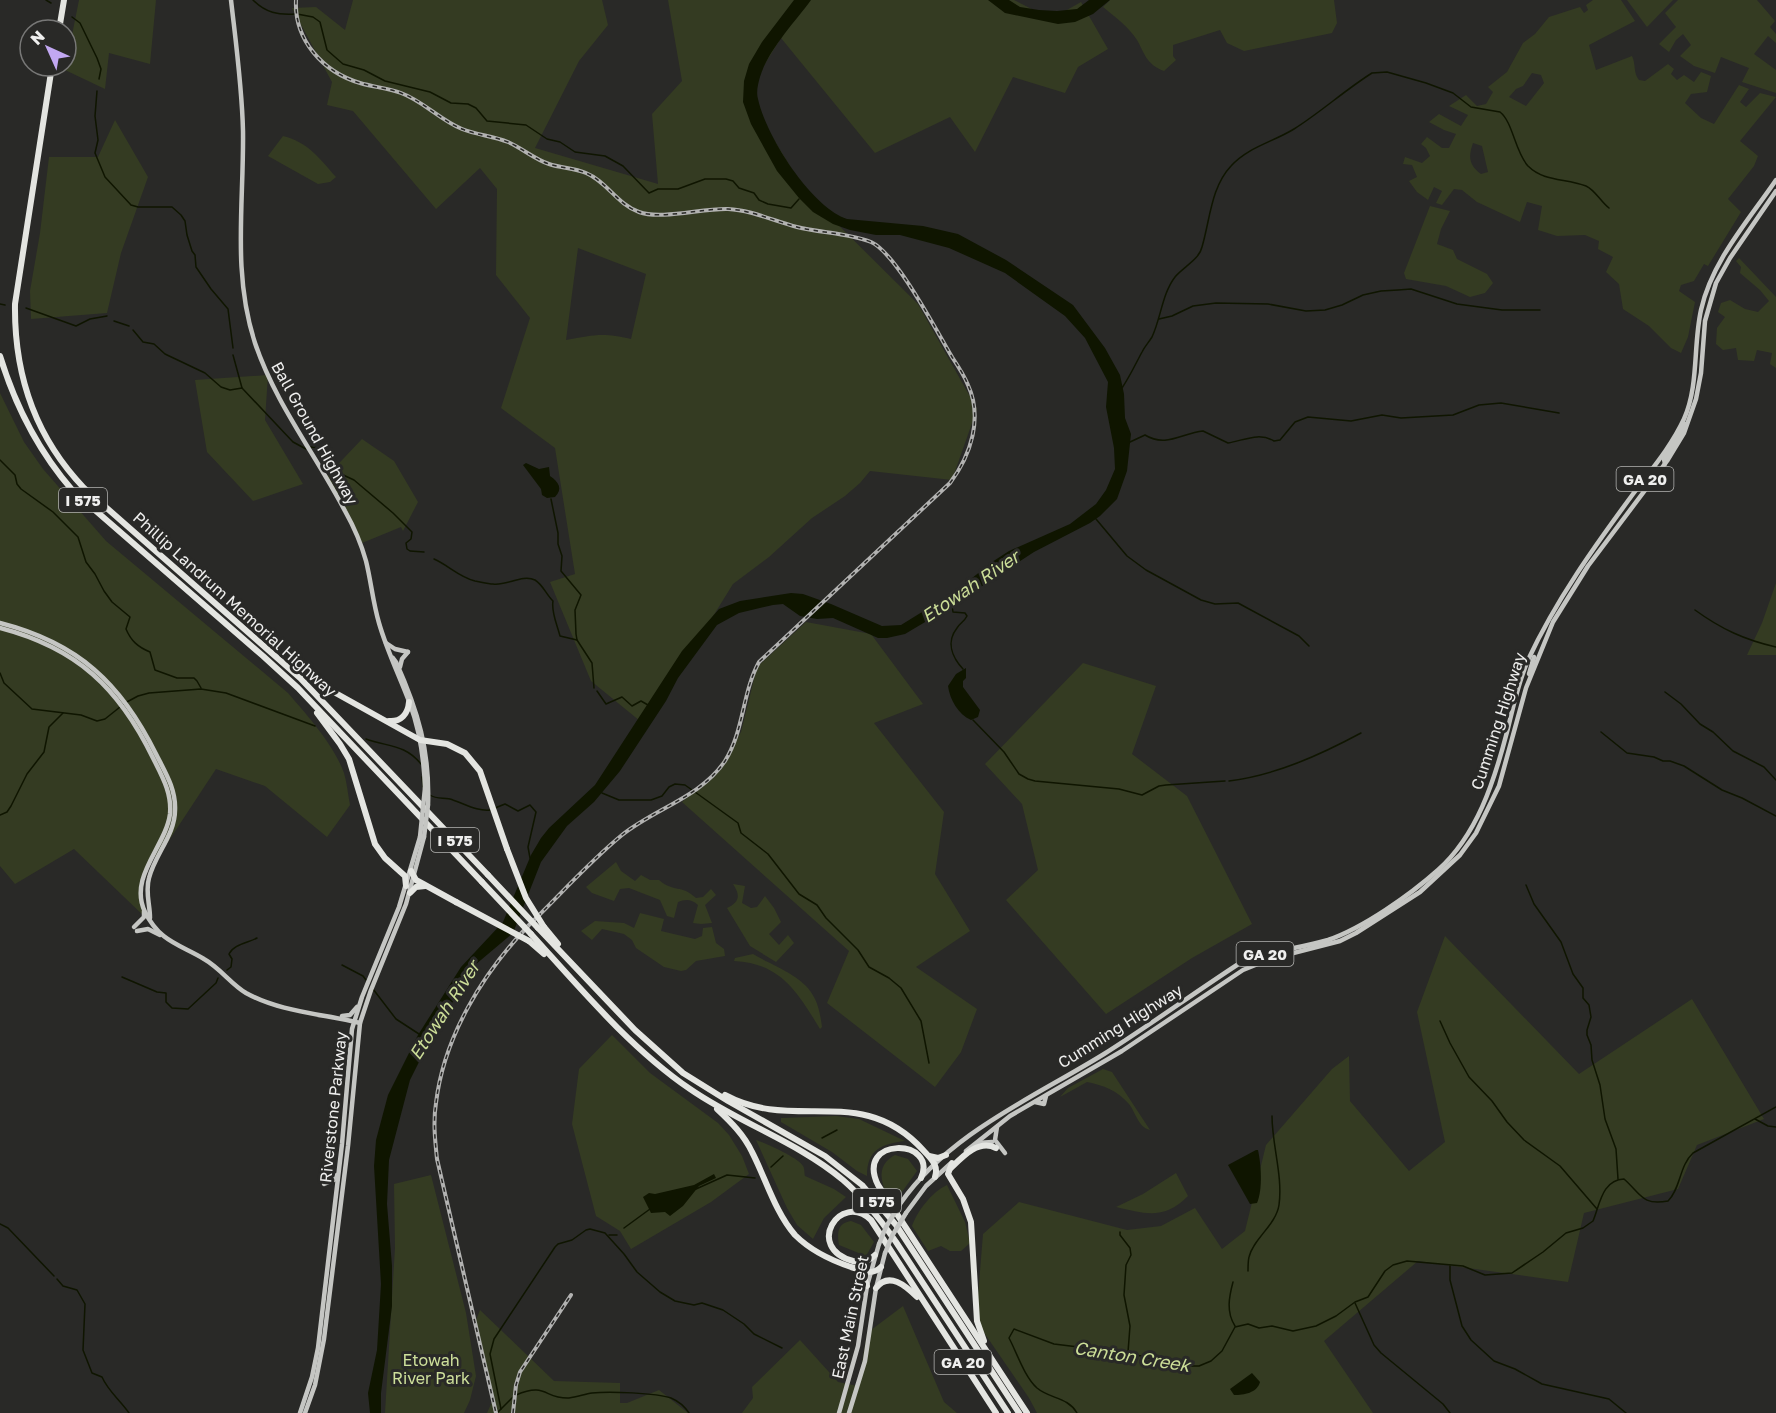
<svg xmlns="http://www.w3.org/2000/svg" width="1776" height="1413" viewBox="0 0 1776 1413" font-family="'Golos Text',sans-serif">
	<rect width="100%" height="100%" fill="#292927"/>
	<g fill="#343b22" fill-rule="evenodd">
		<path d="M79,0H156L150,64L109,53L105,89L65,70Z"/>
		<path d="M353,0H602L608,25L579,61L535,148L658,184L652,114L682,81L668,0H1014L1051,19L1081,2L1108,49L1078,67L1065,93L1013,77L975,152L950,117L875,153L781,38L746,94L807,194L918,304L977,409L952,480L870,471L860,483L845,496L812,518L769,557L733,584L697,642L640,721L591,681L550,582L575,574L555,448L501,408L530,318L496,275L497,189L480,168L436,209L353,111L327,105L332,82L292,8L316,7L345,30ZM578,248L646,274L631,339C603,332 593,335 566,340Z"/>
		<path d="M1110,0H1334L1337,23L1332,33L1244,51L1227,43L1220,30L1173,45V56L1176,60L1164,71C1146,64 1145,54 1137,40C1129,27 1114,16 1103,7Z"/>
		<path d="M1593,0H1621L1635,21L1589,45L1596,70L1632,56C1636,64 1633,73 1639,80L1645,81L1668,64L1674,69L1671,74L1677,80L1684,75L1694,82L1701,72L1711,76L1707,92L1691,94L1685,103L1701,118L1714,124L1739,85L1749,89L1740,102L1746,107L1760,93L1776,97L1740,141L1758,156L1754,166L1728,199L1741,212L1708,266L1704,264L1694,281L1681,285L1679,291L1695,302L1688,337L1681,353L1671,348L1649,326L1623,309L1619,284L1606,272L1613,257L1598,249L1599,241L1585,235L1557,236L1538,230L1542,206L1527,202L1520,222L1477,202L1462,190L1454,189L1442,205L1436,203L1442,191L1434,187L1428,200L1417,192L1409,181L1417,177L1412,165L1403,164L1405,157L1422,163L1430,156L1426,148L1421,144L1427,137L1442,148H1449L1456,134L1444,130L1429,122L1439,114L1461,126L1468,115L1449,106L1466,95L1477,106L1486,104L1493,92L1488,87L1507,72L1523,43L1535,34L1549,17L1580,7L1584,13L1588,10L1586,5ZM1532,73L1541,75L1544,83L1526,106L1509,97L1516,89L1523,86ZM1473,143L1482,146L1488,172L1481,174C1469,165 1468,157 1473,143Z"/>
		<path d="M1627,0H1673L1647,27Z"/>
		<path d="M1678,0H1757L1775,21L1770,27L1776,34V43L1768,36L1754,54L1776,70V93L1742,82L1749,68L1721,57L1715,73L1694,66L1680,56L1691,45L1683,34L1676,40L1669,52L1659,44L1676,27L1665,13Z"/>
		<path d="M115,120L148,177L121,253L107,313L31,319L30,291L40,233L49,157H98Z"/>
		<path d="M283,136C308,142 320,159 336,177L330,182L318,184L268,156Z"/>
		<path d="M1430,206L1450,211L1441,229L1437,244L1453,250L1457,259L1487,274L1493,283L1485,293L1470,297L1446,286L1406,279L1404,273Z"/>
		<path d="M1739,258L1776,297V368L1770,364L1772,353L1757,350L1754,361L1738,360L1736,348L1723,350L1716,344L1717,328L1725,317L1718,312L1721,303L1730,300L1745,309L1758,312L1769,301L1760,290L1740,273L1741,267L1736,261Z"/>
		<path d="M268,375L265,420L303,484L253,501L207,452L195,380Z"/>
		<path d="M0,393L24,442L43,469L106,541L288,693C307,715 334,745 344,773C347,783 348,795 350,805L327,837L265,786L216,769L168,842L152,860L144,881L142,894L146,918L74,849L15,884L0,866Z"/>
		<path d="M362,439L394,461L418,502L403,531L401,527L362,543L350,516L326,477Z"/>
		<path d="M1776,583V655H1747L1762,623Z"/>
		<path d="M806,622L871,634L923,704L874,723L944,812L935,874L970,931L916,967L977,1009L961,1052L935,1087L827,1003L849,951L682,802L714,774L741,732L757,667Z"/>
		<path d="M1083,663L1156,686L1132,754L1187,796L1252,924L1192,958L1106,1014L1006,900L1038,870L1022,804L985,764Z"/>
		<path d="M616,862L621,871L635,881L641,875L650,880H659C674,893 681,884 696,898L703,897L711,889L716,895L705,905L712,923L701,924L693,923L698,905C692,899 685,899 678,902L674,918L667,916L660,900L629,888L620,889L614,901L592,893L586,887Z"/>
		<path d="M733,884L745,886L742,903L751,908L757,907L765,896L774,908L781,922L769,934L779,945L788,935L794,943L776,962L750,946L727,908C739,902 741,896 733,884Z"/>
		<path d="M640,913L664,919L661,931L695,939L702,936L703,928L712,927L716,943L724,949L725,956L696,961L686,970L681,971L664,967L636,948L632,940L624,934L602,929L592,940L581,931L595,921L624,923L634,928Z"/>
		<path d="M1445,936L1579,1074L1692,999L1764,1119L1697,1145L1678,1189L1584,1213L1568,1282L1418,1261L1324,1341L1373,1413H1037L1029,1398L976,1321L983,1234L1019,1202L1127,1230L1161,1226L1195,1208L1222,1249L1245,1231L1266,1145L1332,1069L1349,1056L1350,1101L1409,1171L1445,1142L1417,1012Z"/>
		<path d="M753,954C773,966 805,976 815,999C819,1007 821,1019 822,1027L820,1029C798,993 781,963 734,961L735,958Z"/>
		<path d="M612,1035L650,1073L718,1123L729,1135L742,1156L749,1174L711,1202L631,1249L620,1231L596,1216L572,1124L579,1069Z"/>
		<path d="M1103,1069L1112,1072L1150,1130C1138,1127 1136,1113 1129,1104C1118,1091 1103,1085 1087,1082L1060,1097L1068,1088Z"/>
		<path d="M836,1116L859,1119L905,1141C882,1144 867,1149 867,1176L857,1171L832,1152L781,1122V1118Z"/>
		<path d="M756,1140C765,1143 799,1158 803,1166C805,1169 804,1173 805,1176L834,1189L846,1197L824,1218L813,1239L797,1225L787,1208Z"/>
		<path d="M895,1155L908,1159L917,1171L899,1196L885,1190C879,1175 880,1163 895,1155Z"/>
		<path d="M1176,1173L1188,1196C1164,1220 1146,1214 1116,1207L1143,1194Z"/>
		<path d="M431,1175L466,1313L476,1376L470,1400L464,1413H385L395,1248L394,1184Z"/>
		<path d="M947,1185L965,1222L970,1243L961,1251H950L941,1246L928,1251L912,1226C918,1210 932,1192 947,1185Z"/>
		<path d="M851,1221L861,1225L874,1242L866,1256L839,1245C837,1234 837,1223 851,1221Z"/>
		<path d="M903,1306L944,1402L957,1413H742L753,1398L752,1387L800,1340L838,1382L858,1386L867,1333Z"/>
		<path d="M480,1310L554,1381L620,1383V1403H627L659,1390L688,1413H487L492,1402L474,1325Z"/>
	</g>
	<g fill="#0f1500">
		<path d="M794,0H811C795,22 768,50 760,77C758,84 756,92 758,99C766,136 811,207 847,219L923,226L958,234L1006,260L1073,305L1105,348L1120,375L1124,394L1125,418L1131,434L1127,471L1117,499L1100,516L1090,523L1034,552L952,606L905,634L887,638H878L833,618L817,619L800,616L783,604L773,605L739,613L717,625L678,678L666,701L620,771L594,802L567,826L541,862L513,933L475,965L431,1038L410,1080L389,1160L387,1204L392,1266V1306L381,1393V1413H370L368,1393L377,1350L381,1284L374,1166L376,1140L388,1095L418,1035L461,967L503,922L531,855L541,838L549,828L595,785L682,651L719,609L740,601L791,593L803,594L831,604L882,626L901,625L956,591L992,562L1009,551L1070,524L1096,504L1106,490L1115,469L1114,448L1106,407L1108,382L1085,338L1065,316L1005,273L949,248L900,235H876L850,230L833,224L813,212L799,198L777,171L751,124L743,102L744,81L749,64L762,42Z"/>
		<path d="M988,0H1009L1020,7L1039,10L1057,11L1077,9L1089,0H1110L1093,14L1075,22L1058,24L1005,13Z"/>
		<path d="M526,463L539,469L549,467L550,476C559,482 563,489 555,497L547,498L542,495L541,489L523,465Z"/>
		<path d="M966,668V678L963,681V687L980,710L978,717L971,720C958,714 950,700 948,686L956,674Z"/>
		<path d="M1256,1150H1258C1261,1164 1263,1189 1257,1203L1250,1204L1228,1165Z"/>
		<path d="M714,1174L716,1178L699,1186L683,1206L670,1216L665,1212L651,1213L643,1197L649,1193L655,1194L694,1185Z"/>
		<path d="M1252,1373L1260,1382C1257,1393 1244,1395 1234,1395L1230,1389Z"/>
	</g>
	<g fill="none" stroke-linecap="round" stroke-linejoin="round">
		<g stroke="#0f1500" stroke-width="1.5">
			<path d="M46,0L51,3"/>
			<path d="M253,0C266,13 278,15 295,14"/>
			<path d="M297,14L313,17L320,22L327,50L343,64L364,70L385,81L430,92L451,103L468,104L476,108L487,121L526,125L547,139L560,142L575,152L605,156L623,166L649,193L658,189H678L705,179H726L733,181L739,188L754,193L759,200L768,204L791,208L799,199"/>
			<path d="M72,17L80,23L97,58L101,69L99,79"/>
			<path d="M97,91L95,116L98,140L95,153L105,177L131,205L138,207H172L181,215L185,221L187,235L192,251L195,255L196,267L211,289L228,309L233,348"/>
			<path d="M0,304L5,305"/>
			<path d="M26,308L76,326L90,319L107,316"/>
			<path d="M1159,319L1172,316L1193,306L1216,303L1268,304L1306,311L1325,310L1342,305L1363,295L1381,291L1398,290L1411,289L1457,304L1502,310H1540"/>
			<path d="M114,321L129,326"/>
			<path d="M133,330L143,342L154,344L165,354L205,373L221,387L230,390L242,388"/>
			<path d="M233,355L242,388L293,442L306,449"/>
			<path d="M1122,388C1130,376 1135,365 1142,352C1145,346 1149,342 1152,337C1161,318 1162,294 1175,277C1183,267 1199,260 1202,247C1210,220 1211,187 1231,166C1248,147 1273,142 1294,129C1321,112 1345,90 1372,73L1387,72L1426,83L1453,93L1471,107L1500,112C1513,122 1515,152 1528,166C1544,182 1566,178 1586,186C1595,190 1601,202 1609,208"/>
			<path d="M1130,442L1145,435C1166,448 1182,433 1203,431L1228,443C1245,440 1259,432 1274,441L1280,440L1295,422L1308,417L1351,421L1382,415L1401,418L1453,415L1479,405L1501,403L1559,413"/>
			<path d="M311,447L319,448L326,464"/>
			<path d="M0,460L15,475L17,484L21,489L53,512L78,537L86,562L95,574L104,591L112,602L130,617L126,629C131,641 138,647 150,652L155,670L177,678H194L197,681L201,688"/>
			<path d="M328,468L354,480L393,513L412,532L411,539L406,543L407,549L410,551L424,552"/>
			<path d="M551,499L558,533V544L562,556L561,571L581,595L575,610L576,634L577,640L592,663L594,688"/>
			<path d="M1096,519L1127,556L1146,570L1201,600L1215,604L1238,603L1299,636L1309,646"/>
			<path d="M434,559C448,565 459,577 475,581C481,582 488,584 493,584C507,586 522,574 535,580C543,585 546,594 553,601C551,612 557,624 560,636L577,640"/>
			<path d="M952,606L953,612L965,613L967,616C964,622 960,623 957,628C946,642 952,657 963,669"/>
			<path d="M1695,610C1721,629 1745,640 1776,647"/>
			<path d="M0,673L4,683L32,709L81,715L97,721L105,719L125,703L138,696L149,693L201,689L226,693L315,726"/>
			<path d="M597,691L606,704L622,697L632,706L641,701L648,705"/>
			<path d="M1665,692L1681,704L1700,724L1713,732L1733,751L1764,767L1776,780"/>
			<path d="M973,720L1004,752L1019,774L1028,779L1035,781L1119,789L1142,795L1159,786L1166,785L1225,781"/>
			<path d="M1601,732L1627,753L1654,757L1663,761H1670L1684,766L1722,790L1742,798L1776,816"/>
			<path d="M366,739C388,747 405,744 421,764"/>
			<path d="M422,777L423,787"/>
			<path d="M1229,781C1276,775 1320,755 1361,733"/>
			<path d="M695,792L738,823L741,833L768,854L799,894L817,905L826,918L858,950L869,967L889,978L901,988L921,1021L929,1063"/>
			<path d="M602,793L619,800H651L662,796L669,787L675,784L685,785L692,790"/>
			<path d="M430,795C437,800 445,797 453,800C465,804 478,812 491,810"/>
			<path d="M495,808L505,804L518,811L530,805L536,812L528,847L530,858"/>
			<path d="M0,815L7,812L11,806L27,774L44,752L49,727L63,713"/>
			<path d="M1526,885L1534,904L1561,942L1573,974L1583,988V998L1589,1005L1591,1017L1587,1030V1035L1591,1045L1592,1060L1600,1085L1605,1119L1616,1149L1618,1179"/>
			<path d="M342,965L363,976L366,980"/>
			<path d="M227,970L231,967L232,959L229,954C234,944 248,943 257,938"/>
			<path d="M122,977L157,992L166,993V1002L172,1008L188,1009L216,983L218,978"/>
			<path d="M373,989L396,1019L419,1034"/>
			<path d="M1440,1021L1450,1043L1469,1077L1492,1101L1507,1122L1524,1140L1560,1166L1597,1209"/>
			<path d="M1755,1119L1768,1126L1776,1127"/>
			<path d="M822,1138L837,1130"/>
			<path d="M771,1167L783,1156"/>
			<path d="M696,1189L727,1175L755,1178"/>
			<path d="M0,1224L8,1228L54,1276"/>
			<path d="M624,1228L650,1209"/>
			<path d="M1120,1232V1235L1130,1248L1131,1255L1126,1265L1124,1295L1130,1326L1128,1352"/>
			<path d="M609,1235H617"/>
			<path d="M1450,1266V1280L1462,1326L1471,1340L1494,1361L1515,1369L1542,1384L1609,1399L1626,1413"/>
			<path d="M1248,1271C1248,1266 1248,1261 1249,1257C1253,1239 1276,1225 1279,1205C1283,1176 1272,1145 1272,1116"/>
			<path d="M57,1279L63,1286L77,1290L85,1304L83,1350L92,1373L102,1377C108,1391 120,1400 129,1413"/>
			<path d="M1233,1282C1229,1297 1226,1312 1235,1326"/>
			<path d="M1355,1303L1374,1345L1381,1353L1443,1404L1450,1413"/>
			<path d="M516,1395C547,1382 544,1399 569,1398C577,1397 585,1394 592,1393C609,1391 656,1393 671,1398C678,1401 685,1407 689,1413"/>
			<path d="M501,1409L490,1354L494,1339L555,1247L558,1244L572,1240L586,1230L590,1229L605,1233L624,1254L637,1272L660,1292L675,1301L694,1305L702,1303L723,1310L744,1324L754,1334L782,1348"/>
			<path d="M497,1413L513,1397"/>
			<path d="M1077,1413C1068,1397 1050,1399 1037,1388C1024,1376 1017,1353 1009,1338L1014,1329L1054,1344L1127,1353L1187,1366H1199L1211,1361L1222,1351L1235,1327L1248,1324L1259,1328L1272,1326L1293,1331L1316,1326L1336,1316L1355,1302L1368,1297L1385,1271L1393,1265L1407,1261L1463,1266L1485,1275L1512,1273L1543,1252L1566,1233L1583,1228L1593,1221C1600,1204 1602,1180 1624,1179C1641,1194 1642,1206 1668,1201C1681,1188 1679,1166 1693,1153L1776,1107"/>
		</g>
		<g stroke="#c5c6c3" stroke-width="4.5">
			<path d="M231,0C236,44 242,87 243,131C244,203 232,273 255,343C275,403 316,455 345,511C354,527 361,543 366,561C371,581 373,603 379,623C387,651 400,677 410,704C420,731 424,760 425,788"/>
			<path d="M1665,464L1664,459L1685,424"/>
			<path d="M0,623C78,643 121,683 156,754C165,772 176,789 175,810C175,835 155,854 149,878C145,892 150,904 150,918"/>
			<path d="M0,628C77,648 119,688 153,758C162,776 172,793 170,814C166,846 128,877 145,912C160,942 179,944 204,959C220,968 231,984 246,993C280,1012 323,1014 360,1023"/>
			<path d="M386,643L395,649L408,652"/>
			<path d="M393,658L396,662C418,711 430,751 428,805"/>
			<path d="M400,667L402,659L408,652"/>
			<path d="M1529,674L1534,657"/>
			<path d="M134,927L144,917V911"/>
			<path d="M137,931L148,929L160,935"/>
			<path d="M342,1016L350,1015L357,1007"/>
			<path d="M1035,1102L1044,1104L1046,1096"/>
			<path d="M997,1127L995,1140L1005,1153"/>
			<path d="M978,1143L992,1142"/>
			<path d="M966,1151L1010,1116L1122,1051L1243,970L1270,959L1340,941L1356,933L1420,892L1460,855L1476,833L1499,786L1526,688L1553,622L1588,566L1667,461L1684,433L1696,399L1701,373L1705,321L1716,283L1730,258L1776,191"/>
			<path d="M324,1184L334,1180L337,1175"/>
			<path d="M900,1204C949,1133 1033,1098 1104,1054C1150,1025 1194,993 1240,963C1268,950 1299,949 1328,940C1363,928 1410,895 1438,870C1477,835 1494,782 1507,732C1513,708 1518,683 1528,660C1556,600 1594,547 1633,494C1651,470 1671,447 1684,419C1699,385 1693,346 1701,310C1712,261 1748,221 1776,180"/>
			<path d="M906,1213L926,1186L950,1164"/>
			<path d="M300,1413L312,1377L318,1348L342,1144L352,1029L362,997L399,907L420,837"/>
			<path d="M305,1413L315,1385L324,1339L348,1146L360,1023L371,990L406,904L424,837"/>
			<path d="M839,1413L858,1346L867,1286L879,1244"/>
			<path d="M849,1413L865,1361L876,1288L885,1253"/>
		</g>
		<g stroke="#e4e5e1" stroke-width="6">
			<path d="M59,30L64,0"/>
			<path d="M52,66L15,304C14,374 35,437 84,488L300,678L488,875"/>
			<path d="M0,356C15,405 39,452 73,491L263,656L298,688L482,882"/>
			<path d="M295,668L314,681L420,740L447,744L465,753L480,771L507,849"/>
			<path d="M317,713L340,744L349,759L375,844L385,858L405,876L406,886"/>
			<path d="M389,721C401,722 408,714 409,702"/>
			<path d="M411,871L416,880L456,902"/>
			<path d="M410,893L416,887L425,886"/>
			<path d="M544,927L558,944"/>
			<path d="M538,928L635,1030L683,1073L728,1101L825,1156L862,1185L896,1225L1019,1413"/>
			<path d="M531,934C580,988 630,1048 690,1089C739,1123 798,1142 843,1180C864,1198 880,1219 896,1242L1008,1413"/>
			<path d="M529,941L544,954"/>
			<path d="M725,1095C795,1133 861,1082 923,1150C931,1159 939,1165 935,1177"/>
			<path d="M717,1109C731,1122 744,1135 752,1152C766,1179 775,1212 795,1235C811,1251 830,1260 851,1267C862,1270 872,1276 881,1267"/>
			<path d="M929,1156L938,1158L946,1155"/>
			<path d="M952,1163L948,1174L963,1199L971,1222L977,1321L984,1341"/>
			<path d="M951,1168C963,1156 979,1139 996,1148"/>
			<path d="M921,1178C939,1138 854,1136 878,1185L1027,1413"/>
			<path d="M875,1255C868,1262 862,1263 853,1261C804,1248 840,1191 871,1220L996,1413"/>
			<path d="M858,1271L864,1277L867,1286"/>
			<path d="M876,1288C889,1271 906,1286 917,1297"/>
		</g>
		<defs>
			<g id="rail">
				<path d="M296,0C294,40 323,72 360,83C373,87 388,88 401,93C423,101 440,120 462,129C477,135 493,136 508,142C522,148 534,159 549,164C561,168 574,168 586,173C606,181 618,205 639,212C661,220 703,208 728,209C751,210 774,221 797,227C821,233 848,233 871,242C896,253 936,330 952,357C958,366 964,375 968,385C983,418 971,455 950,483L759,662C742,693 744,731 725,761C701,797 654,809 622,835C589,862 560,895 529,925C483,973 444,1036 436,1103C433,1122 435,1140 437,1159L496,1413"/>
				<path d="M513,1413L516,1385L520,1372L571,1295"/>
			</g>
		</defs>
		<use href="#rail" stroke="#b2b2b1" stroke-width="4"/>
		<use href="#rail" stroke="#292927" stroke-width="1.5" stroke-dasharray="4.5" stroke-linecap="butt"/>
		<g stroke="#c5c6c3" stroke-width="4.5">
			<path d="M420,837L425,788"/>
			<path d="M424,837L428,805"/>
			<path d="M879,1244L886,1227L900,1204"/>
			<path d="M885,1253L892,1236L906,1213"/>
		</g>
		<g stroke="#e4e5e1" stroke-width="6">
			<path d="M507,849L526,898L544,927"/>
			<path d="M488,875L538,928"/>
			<path d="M482,882L531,934"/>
			<path d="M456,902L529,941"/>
		</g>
	</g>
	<g text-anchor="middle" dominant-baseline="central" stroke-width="6" stroke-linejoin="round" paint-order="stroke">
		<g fill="#292927" stroke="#b4b4b2" stroke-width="1.5">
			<rect x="1616.5" y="467" width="57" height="24" rx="4.5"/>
			<rect x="59" y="488" width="48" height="24" rx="4.5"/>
			<rect x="431" y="828" width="48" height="24" rx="4.5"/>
			<rect x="1236.5" y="942" width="57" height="24" rx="4.5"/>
			<rect x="853" y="1189" width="48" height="24" rx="4.5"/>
			<rect x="934.5" y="1350" width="57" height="24" rx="4.5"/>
		</g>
		<g font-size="15" font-weight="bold" fill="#efefee">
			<text x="1645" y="479">GA 20</text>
			<text x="83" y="500">I 575</text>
			<text x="455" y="840">I 575</text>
			<text x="1265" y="954">GA 20</text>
			<text x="877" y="1201">I 575</text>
			<text x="963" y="1362">GA 20</text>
		</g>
		<g font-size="16" fill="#efefee" stroke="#292927">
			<text transform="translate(315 433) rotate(61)">Ball Ground Highway</text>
			<text transform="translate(235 604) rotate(42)">Phillip Landrum Memorial Highway</text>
			<text transform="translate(1498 721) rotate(-72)">Cumming Highway</text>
			<text transform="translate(1120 1026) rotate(-32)">Cumming Highway</text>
			<text transform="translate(333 1107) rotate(-84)">Riverstone Parkway</text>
			<text transform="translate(850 1317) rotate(-78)">East Main Street</text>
		</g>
		<g font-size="16" fill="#cee09b" stroke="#292927">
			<text x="431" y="1360">Etowah<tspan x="431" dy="18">River Park</tspan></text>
		</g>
		<g font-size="18" font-style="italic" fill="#cbdd97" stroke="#292927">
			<text transform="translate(970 586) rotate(-34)">Etowah River</text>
			<text transform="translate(444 1010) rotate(-57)">Etowah River</text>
			<text transform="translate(1132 1356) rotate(9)">Canton Creek</text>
		</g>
	</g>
	<g transform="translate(48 48) rotate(315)"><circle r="28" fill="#292927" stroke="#787877" stroke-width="1.5"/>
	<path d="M0-4.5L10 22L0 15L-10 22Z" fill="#c2a8f2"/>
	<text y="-9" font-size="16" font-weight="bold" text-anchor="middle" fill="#efefee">N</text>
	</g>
</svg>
